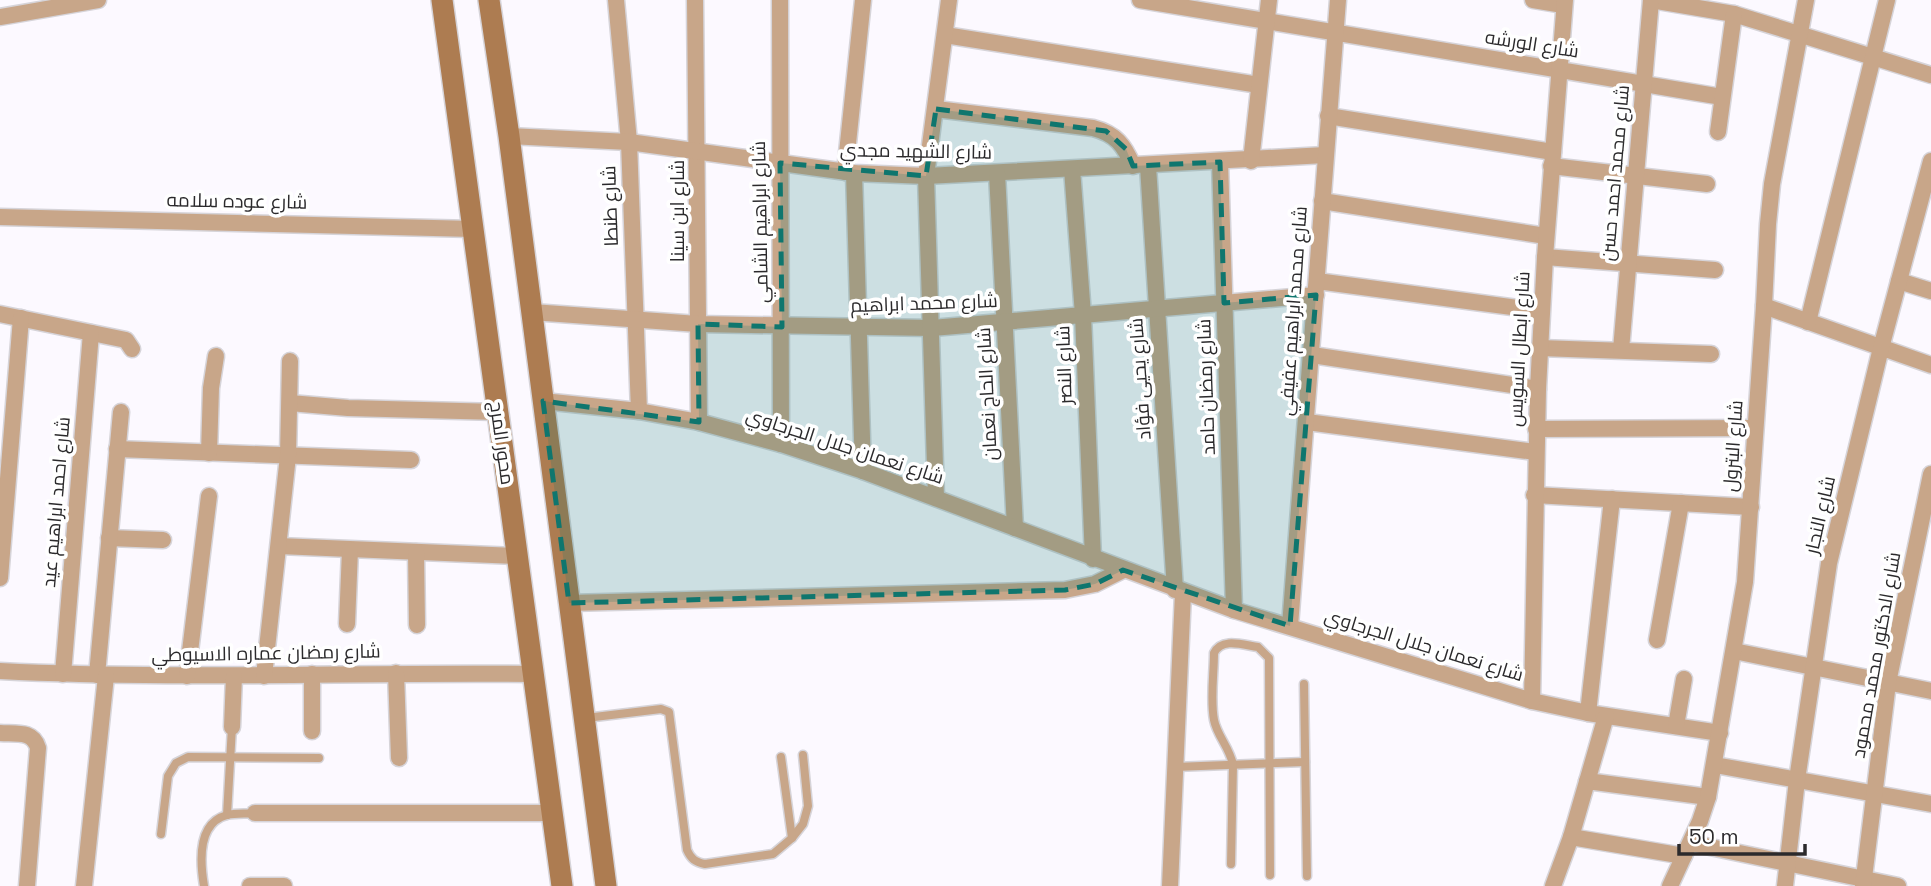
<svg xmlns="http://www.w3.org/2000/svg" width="1931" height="886" viewBox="0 0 1931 886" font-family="'Space Grotesk',Cairo,sans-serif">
	<rect width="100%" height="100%" fill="#fcf9ff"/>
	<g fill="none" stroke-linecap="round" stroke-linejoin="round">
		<defs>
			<g id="lane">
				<path d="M1304,684L1307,876"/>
				<path d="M586,718L661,709L669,712L687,850C691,859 695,862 705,864L773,854L792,838L803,824L808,806L803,755"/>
				<path d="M781,757L792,838"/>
				<path d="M1175,767L1305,762"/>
				<path d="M227,815L232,727"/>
				<path d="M161,834L168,776L176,763L188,757L319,758"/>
				<path d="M1231,864L1233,765C1230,748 1217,736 1214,720C1210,699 1214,674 1214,653C1222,637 1243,645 1258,647L1269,658L1270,875"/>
				<path d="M204,886C200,862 197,823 227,815C236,813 246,814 255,813"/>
			</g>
			<g id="street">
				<path d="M616,0L629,142L639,411"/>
				<path d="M695,0L699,422"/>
				<path d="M780,0L781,444"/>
				<path d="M1140,0L1722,97"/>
				<path d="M1533,0L1563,5"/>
				<path d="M1651,0L1734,14L1931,75"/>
				<path d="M0,17L98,0"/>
				<path d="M945,35L1259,85"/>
				<path d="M936,109L1093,128C1116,134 1124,145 1133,166"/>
				<path d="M1328,116L1553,152"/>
				<path d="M1718,132L1734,14"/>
				<path d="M509,136L629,142L854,173L926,176L1325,155"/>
				<path d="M1251,161L1269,0"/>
				<path d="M1220,162L1234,610"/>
				<path d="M1148,166L1175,590"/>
				<path d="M1551,166L1707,184"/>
				<path d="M1072,169L1083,315L1093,559"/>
				<path d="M845,172L863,0"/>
				<path d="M854,173L863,471"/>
				<path d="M997,173L1015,528"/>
				<path d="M1322,201L1546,236"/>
				<path d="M0,217L473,229"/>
				<path d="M1545,257L1715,270"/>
				<path d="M1317,281L1541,311"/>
				<path d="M1899,281L1931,291"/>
				<path d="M1764,306L1931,365"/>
				<path d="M532,312L698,324L932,328L1316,295"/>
				<path d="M0,314L126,340L132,349"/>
				<path d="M1808,322L1887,0"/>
				<path d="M1540,348L1711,354"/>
				<path d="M1621,350L1651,0"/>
				<path d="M1312,355L1538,389"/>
				<path d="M543,401L639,411L699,422L781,444L863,471L1234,610L1532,701L1588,713L1720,733"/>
				<path d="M290,403L348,408L498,412"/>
				<path d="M1307,422L1535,452"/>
				<path d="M1536,429L1755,428"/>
				<path d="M117,449L411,460"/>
				<path d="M209,453L211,388L216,356"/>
				<path d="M1534,495L1751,507"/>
				<path d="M936,498L926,176L949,0"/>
				<path d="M109,538L163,540"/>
				<path d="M279,546L517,556"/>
				<path d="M416,552L417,625"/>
				<path d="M0,578L21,318"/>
				<path d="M569,603L1065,590L1095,584L1123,570"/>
				<path d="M347,624L350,550"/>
				<path d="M1290,626L1338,0"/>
				<path d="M1657,640L1681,503"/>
				<path d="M1734,651L1931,691"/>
				<path d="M0,671C178,680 355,672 533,674"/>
				<path d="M396,673L399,758"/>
				<path d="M63,674L91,333"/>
				<path d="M97,675L121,412"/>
				<path d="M187,676L209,496"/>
				<path d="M264,676L288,456L290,361"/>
				<path d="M1532,701L1538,389L1545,257L1565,0"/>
				<path d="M1588,713L1612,499"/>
				<path d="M1676,726L1684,679"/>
				<path d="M232,727L234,676"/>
				<path d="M312,731V674"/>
				<path d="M0,733C16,734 33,730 38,748L27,886"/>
				<path d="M1715,765L1931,804"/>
				<path d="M1587,781L1708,797"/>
				<path d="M255,813H552"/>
				<path d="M1571,837L1684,856"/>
				<path d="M1691,843L1898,886"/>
				<path d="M84,886L106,676"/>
				<path d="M250,886H284"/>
				<path d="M1170,886L1183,593"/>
				<path d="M1553,886L1571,837L1606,716"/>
				<path d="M1670,886L1700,821L1708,797L1745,582L1764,306L1768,224L1772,184L1806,0"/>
				<path d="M1785,886L1797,780L1829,563L1881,348L1931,161"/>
				<path d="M1863,886L1888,683L1931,474"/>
			</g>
			<g id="secondary">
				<path d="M442,0L562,886"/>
				<path d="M489,0L509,136L606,886"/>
			</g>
		</defs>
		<use href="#lane" stroke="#d6d4d9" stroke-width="11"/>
		<use href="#street" stroke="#d6d4d9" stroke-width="19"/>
		<use href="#secondary" stroke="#d6d4d9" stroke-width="24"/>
		<use href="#lane" stroke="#c8a689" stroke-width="8"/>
		<use href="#street" stroke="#c8a689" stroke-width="16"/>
		<use href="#secondary" stroke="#ad7c51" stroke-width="21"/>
	</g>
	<path fill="#0f766e" fill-opacity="0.2" stroke="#0f766e" stroke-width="5" stroke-dasharray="14 9" stroke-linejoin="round" d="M936,109L1106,131L1126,149L1133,166L1220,162L1224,303L1316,295L1290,626L1123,570L1095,584L1065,590L569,603L543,401L699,422L698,324L782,327L780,163L926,176Z"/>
	<g text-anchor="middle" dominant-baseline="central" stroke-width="7" stroke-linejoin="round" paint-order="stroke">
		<g font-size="19" fill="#2b2a2c" stroke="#fff">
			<text transform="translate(1532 44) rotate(9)">شارع الورشه</text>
			<text transform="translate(916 151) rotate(1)">شارع الشهيد مجدي</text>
			<text transform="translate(1615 173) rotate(-85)">شارع محمد احمد حسن</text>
			<text transform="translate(237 201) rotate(1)">شارع عوده سلامه</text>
			<text transform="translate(610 206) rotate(-92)">شارع طنطا</text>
			<text transform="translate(677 211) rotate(-90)">شارع ابن سينا</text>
			<text transform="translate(760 222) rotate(-91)">شارع ابراهيم الشامي</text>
			<text transform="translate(924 303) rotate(-2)">شارع محمد ابراهيم</text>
			<text transform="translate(1293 311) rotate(-86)">شارع محمد ابراهيم عفيفي</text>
			<text transform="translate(1519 349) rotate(-87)">شارع ابطال السويس</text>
			<text transform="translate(1064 365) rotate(-92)">شارع النصر</text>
			<text transform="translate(1140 379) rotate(-94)">شارع يحيى فؤاد</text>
			<text transform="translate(1206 387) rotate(-92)">شارع رمضان حامد</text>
			<text transform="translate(987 394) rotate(-93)">شارع الحاج نعمان</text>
			<text transform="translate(502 443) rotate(82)">محور المرج</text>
			<text transform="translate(845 446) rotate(18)">شارع نعمان جلال الجرجاوي</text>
			<text transform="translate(1733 446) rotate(-86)">شارع البترول</text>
			<text transform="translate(56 502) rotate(-85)">شارع احمد ابراهيم عيد</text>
			<text transform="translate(1820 515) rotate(-77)">شارع النجار</text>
			<text transform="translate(1424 645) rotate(17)">شارع نعمان جلال الجرجاوي</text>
			<text transform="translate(266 653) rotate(-1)">شارع رمضان عماره الاسيوطي</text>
			<text transform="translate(1876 655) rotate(-80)">شارع الدكتور محمد محمود</text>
		</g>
	</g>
	<path d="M1679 844v10h126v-10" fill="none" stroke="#2b2a2c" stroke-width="3.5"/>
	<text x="1689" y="844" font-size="21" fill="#2b2a2c" stroke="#ffffff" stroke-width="5" paint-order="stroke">50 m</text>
</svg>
